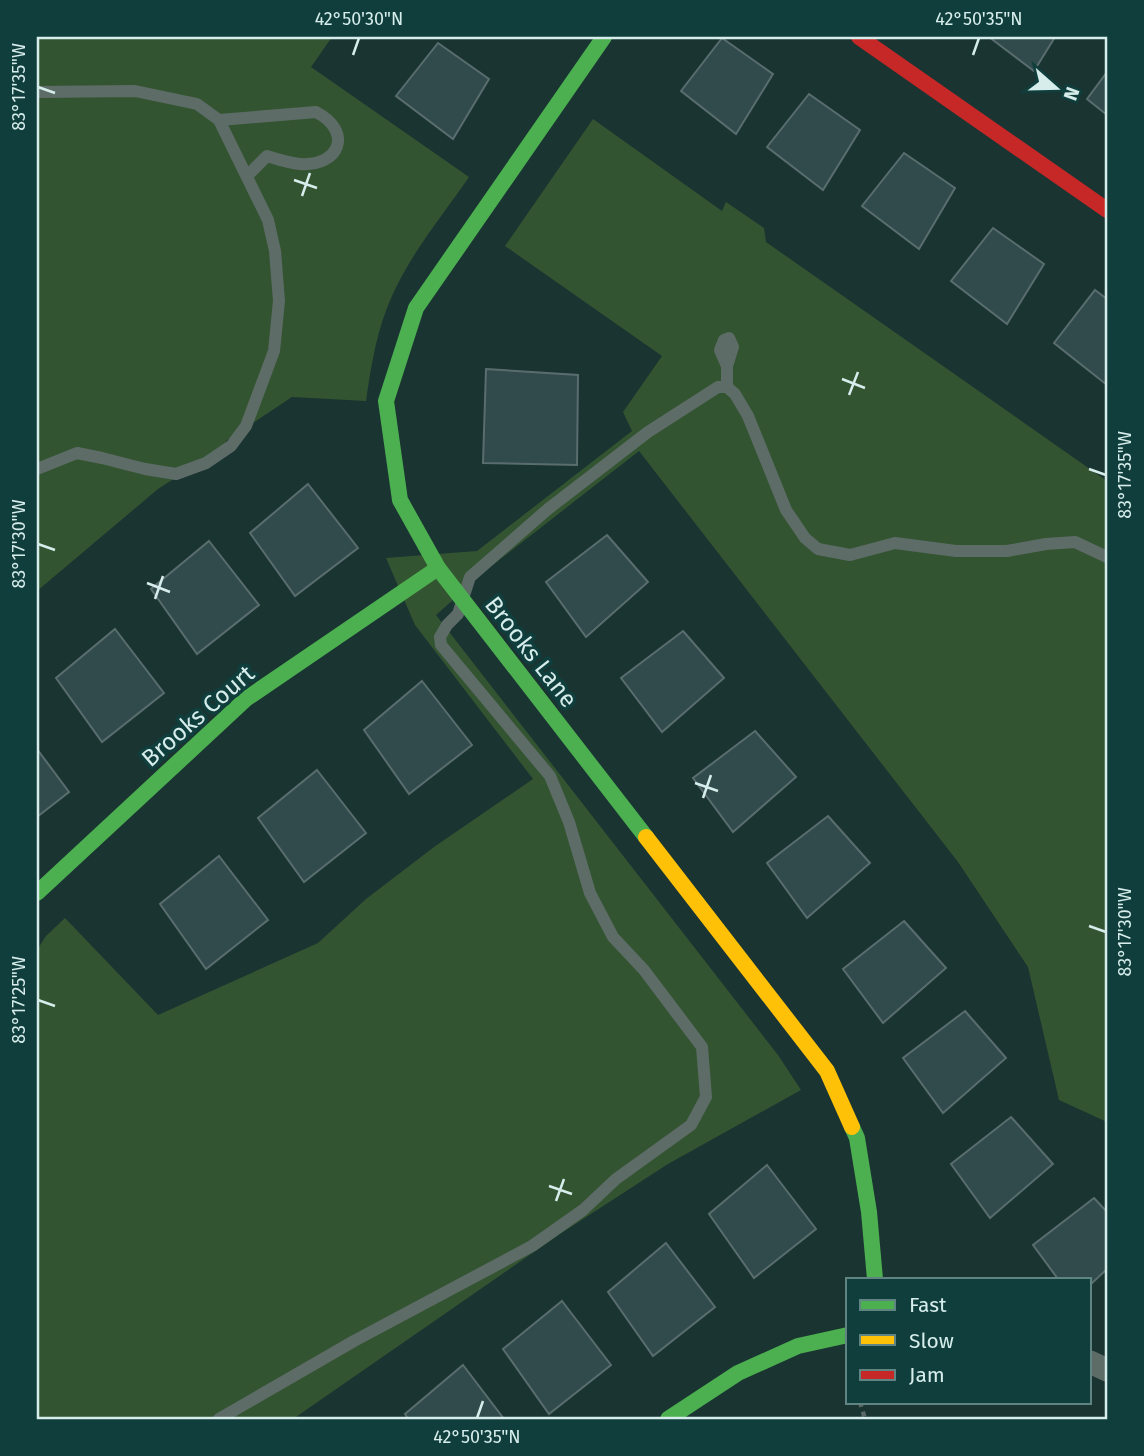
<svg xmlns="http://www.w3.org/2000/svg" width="1144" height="1456" viewBox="0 0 1144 1456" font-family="'Fira Sans',sans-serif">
	<rect width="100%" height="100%" fill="#1a3432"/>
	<g fill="#335431">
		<path d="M37,37H332L311,67L469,177C443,215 411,253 392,296C377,329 371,365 366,401L292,397L227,440L222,448L158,489L37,591Z"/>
		<path d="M593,119L722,211L726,202L764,228L766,242L1107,481V1122L1059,1100L1028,967L958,862L639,451L489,568L436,615L778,1055L801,1090L668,1164L560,1234L293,1419H37V950L46,936L65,918L158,1015L318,943L366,899L434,847L533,779L415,625L386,558L477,551L632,431L623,412L662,356L505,246Z"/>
	</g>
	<g fill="#314b4d" stroke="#596d6e" stroke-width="2">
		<path d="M989,37H1055L1034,71Z"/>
		<path d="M722,38L773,74L736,134L681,91Z"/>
		<path d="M438,43L489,79L453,139L396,96Z"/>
		<path d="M1107,72V115L1087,99Z"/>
		<path d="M809,94L860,130L823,190L767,147Z"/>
		<path d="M904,153L955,188L919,249L862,206Z"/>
		<path d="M993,228L1044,264L1007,324L951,281Z"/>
		<path d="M1095,290L1107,299V385L1054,343Z"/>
		<path d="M486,369L578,375L577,465L483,463Z"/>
		<path d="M308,484L358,548L295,596L250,533Z"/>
		<path d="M607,535L648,582L586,637L546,582Z"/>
		<path d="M209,541L259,605L197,654L151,589Z"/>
		<path d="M115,629L164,693L102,742L56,678Z"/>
		<path d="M683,631L724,678L662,732L621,678Z"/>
		<path d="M422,681L472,745L409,794L364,730Z"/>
		<path d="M755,731L796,777L733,832L693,778Z"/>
		<path d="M37,749L69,792L37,817Z"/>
		<path d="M317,770L366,833L304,882L258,818Z"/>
		<path d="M828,816L870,863L807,918L767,863Z"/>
		<path d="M219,856L268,920L206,969L160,904Z"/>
		<path d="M904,921L946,968L883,1023L843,969Z"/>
		<path d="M965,1011L1006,1058L943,1113L903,1058Z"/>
		<path d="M1011,1117L1053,1164L990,1218L951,1164Z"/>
		<path d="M767,1165L816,1229L754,1278L709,1214Z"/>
		<path d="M1094,1198L1107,1212V1269L1090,1285V1279H1058L1033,1245Z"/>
		<path d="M666,1243L715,1307L653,1356L608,1292Z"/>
		<path d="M562,1301L611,1365L549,1414L503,1349Z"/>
		<path d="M463,1365L504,1419H408L405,1414Z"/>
	</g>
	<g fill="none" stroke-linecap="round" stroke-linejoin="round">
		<path stroke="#5a6865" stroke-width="4.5" stroke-dasharray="5 5" stroke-linecap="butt" d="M860,1402L865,1419"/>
		<g stroke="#5e6c68" stroke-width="12">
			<path d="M37,92L135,91L197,104L219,120L268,220L275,251L279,301L274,351L246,426L231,446L206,463L176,474L145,469L102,458L77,453L37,469"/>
			<path d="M219,120L316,112C354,132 339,167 300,164C289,163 277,159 267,156L247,176"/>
			<path d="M727,387V366L733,347L729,338L724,340L720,350L727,366"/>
			<path d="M219,1419L354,1341L532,1246L583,1210L616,1179L691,1125L706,1097L702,1047L644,970L613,937L590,893L569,822L550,776L441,645L440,637L447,625L458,614L470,577L548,509L648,432L718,387H727L735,394L748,416L786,510L805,538L818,549L850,555L895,543L956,551H1007L1046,544L1075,542L1107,557"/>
		</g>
		<path stroke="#5e6c68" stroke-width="23" d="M1090,1362L1107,1370"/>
		<g stroke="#4caf50" stroke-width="16">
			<path d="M604,37L416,308L386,401L400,500L438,568L646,837"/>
			<path d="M37,893L246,699L438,568"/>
			<path d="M852,1127L857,1138L869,1212L875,1279"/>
			<path d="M668,1419L738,1373L798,1346L848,1335"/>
		</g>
		<path stroke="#ffc107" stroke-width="16" d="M646,837L827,1071L852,1127"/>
		<path stroke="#c62828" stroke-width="16" d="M859,37L1107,210"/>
	</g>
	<path fill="none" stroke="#d6edeb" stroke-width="2.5" d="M353,55L359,38M973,55L979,38M38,87L55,93M294,180L317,188M302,196L310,173M842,379L865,388M849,395L858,372M1089,469L1106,475M38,544L55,550M147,583L170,592M155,599L163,576M695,783L718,791M703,798L711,775M1089,926L1106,932M38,1000L55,1006M549,1186L572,1194M556,1201L564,1179M477,1418L483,1401"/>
	<g text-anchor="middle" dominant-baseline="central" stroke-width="7" stroke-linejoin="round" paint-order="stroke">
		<g font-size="24" fill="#d6edeb" stroke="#0f3e3c">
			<text transform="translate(531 652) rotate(52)">Brooks Lane</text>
			<text transform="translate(198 716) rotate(-41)">Brooks Court</text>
		</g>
	</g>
	<rect width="1144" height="1456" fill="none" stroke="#0f3e3c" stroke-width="77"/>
	<rect x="846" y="1278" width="245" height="126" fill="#0f3e3c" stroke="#5f8482" stroke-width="2"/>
	<rect x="860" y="1300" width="35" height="10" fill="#4caf50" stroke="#5f8482" stroke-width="2"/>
	<text x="909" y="1312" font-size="21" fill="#d6edeb">Fast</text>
	<rect x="860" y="1335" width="35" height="10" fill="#ffc107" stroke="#5f8482" stroke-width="2"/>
	<text x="909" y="1348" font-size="21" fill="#d6edeb">Slow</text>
	<rect x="860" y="1370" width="35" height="10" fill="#c62828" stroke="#5f8482" stroke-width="2"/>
	<text x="909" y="1382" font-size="21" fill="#d6edeb">Jam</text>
	<g transform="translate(1056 88) rotate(110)" stroke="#0f3e3c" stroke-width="5" paint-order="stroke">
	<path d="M0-5L12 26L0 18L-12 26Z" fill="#d6edeb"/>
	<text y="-10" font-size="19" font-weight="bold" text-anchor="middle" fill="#d6edeb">N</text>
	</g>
	<rect x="38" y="38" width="1068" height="1380" fill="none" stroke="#d6edeb" stroke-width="2.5"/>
	<g font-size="18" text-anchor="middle" fill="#d6edeb">
		<text x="359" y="25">42°50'30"N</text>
		<text x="979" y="25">42°50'35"N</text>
		<text transform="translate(19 87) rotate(-90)" y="6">83°17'35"W</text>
		<text transform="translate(1125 475) rotate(-90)" y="6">83°17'35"W</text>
		<text transform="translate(19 544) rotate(-90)" y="6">83°17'30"W</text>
		<text transform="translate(1125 932) rotate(-90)" y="6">83°17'30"W</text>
		<text transform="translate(19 1000) rotate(-90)" y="6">83°17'25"W</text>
		<text x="477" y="1443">42°50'35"N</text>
	</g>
</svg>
